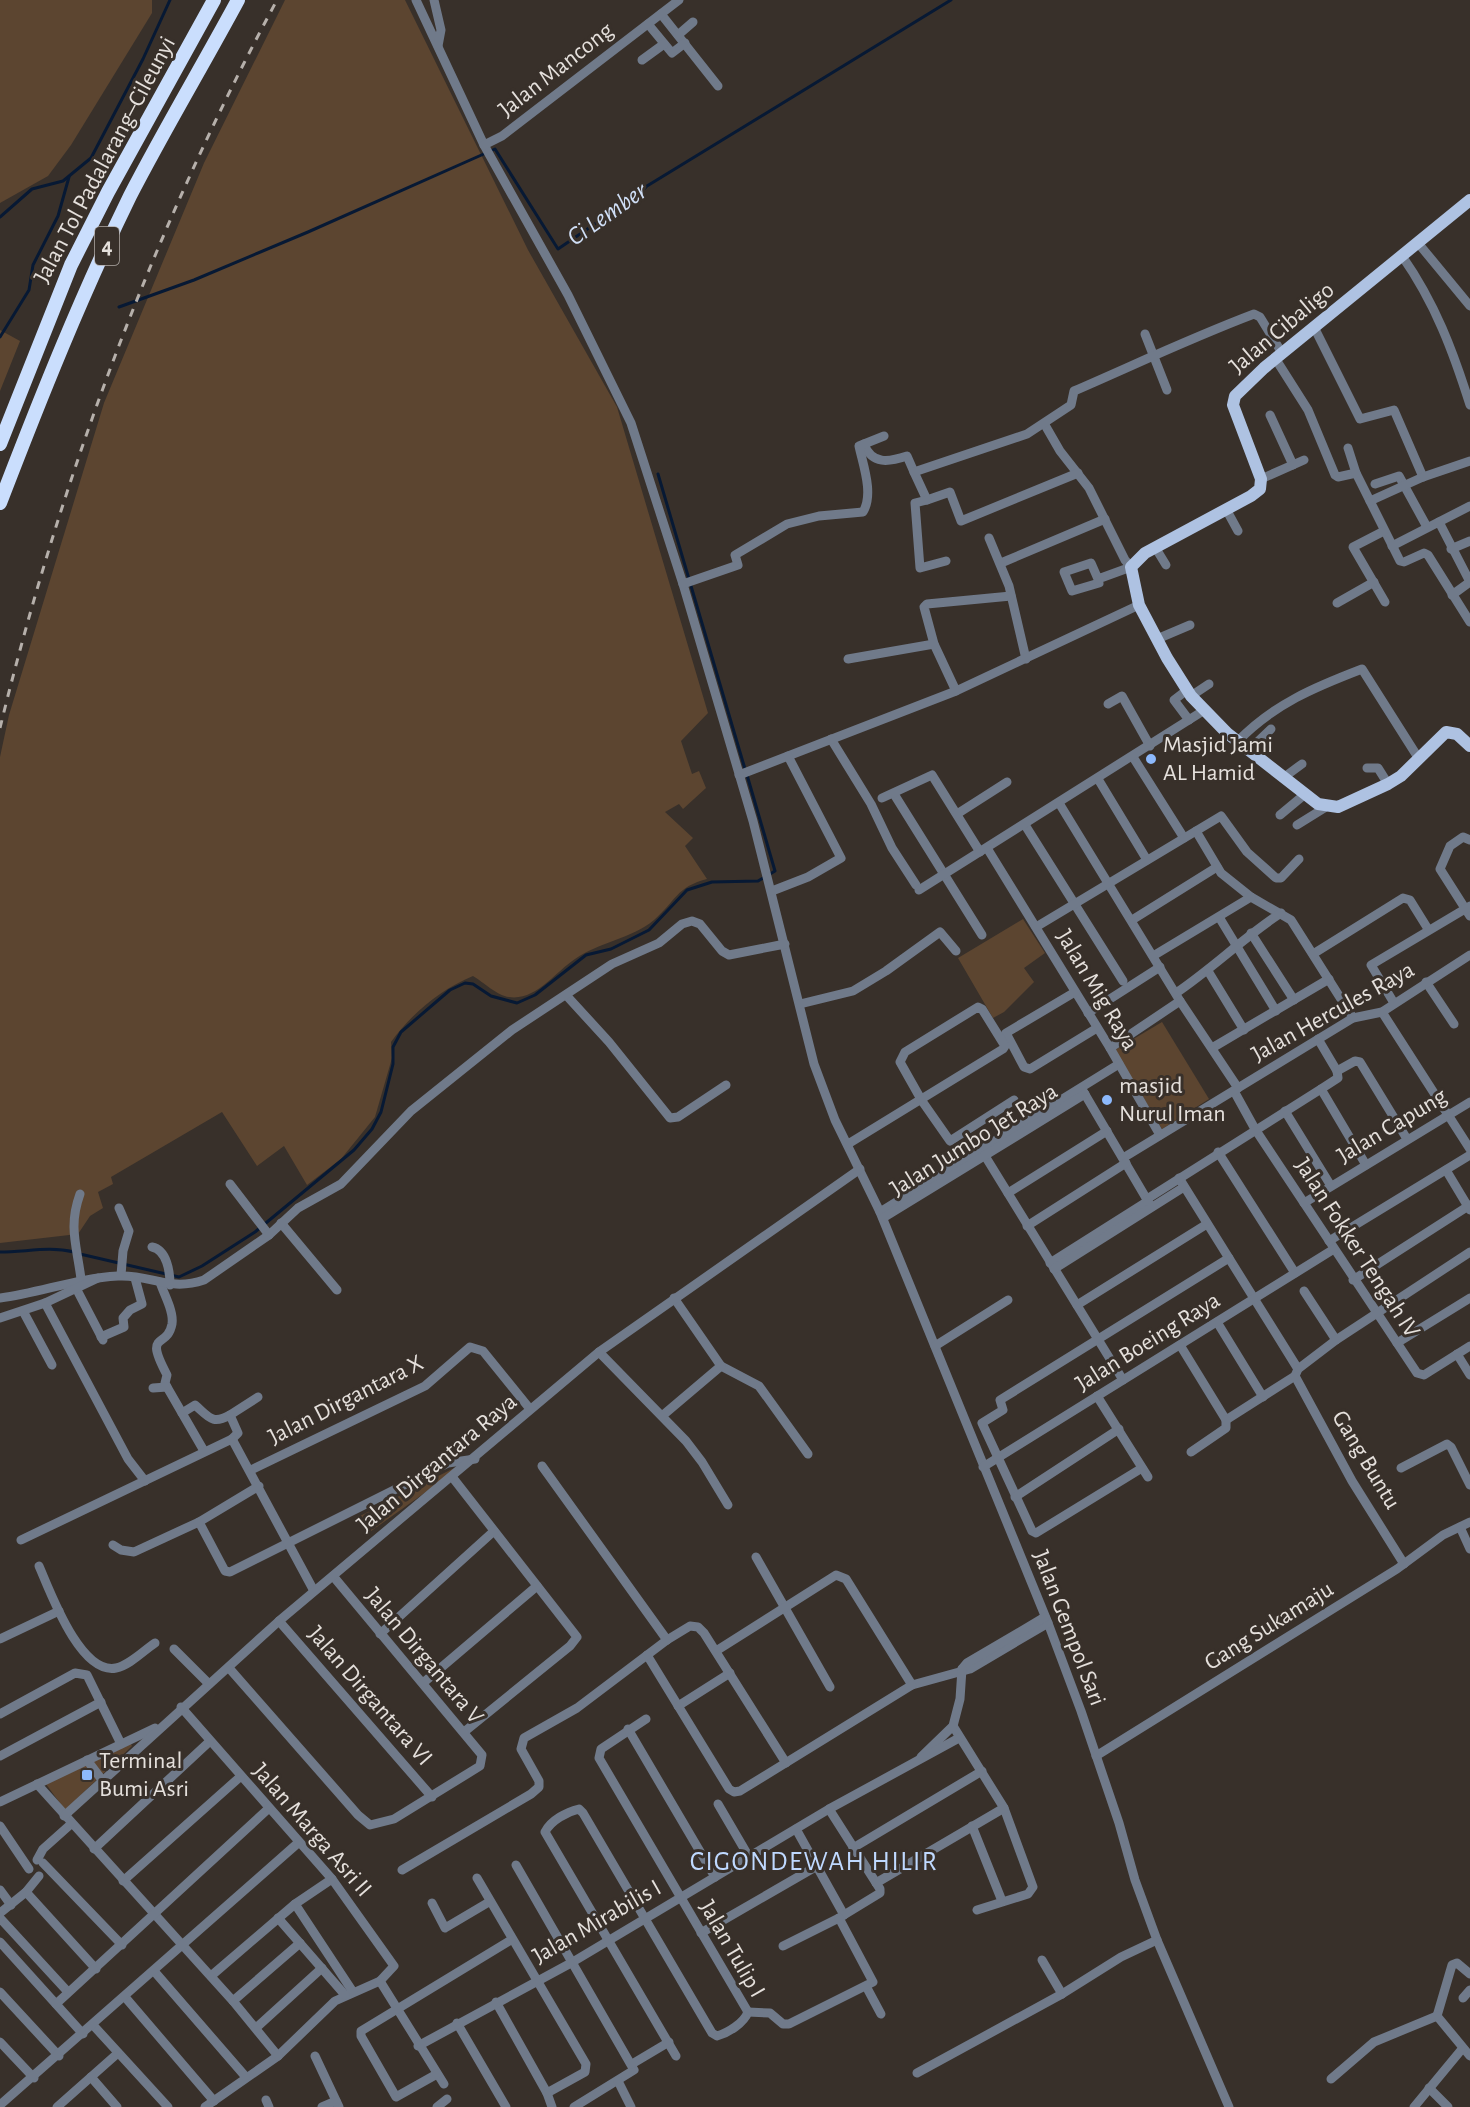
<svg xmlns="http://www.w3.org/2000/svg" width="1470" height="2107" viewBox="0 0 1470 2107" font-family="'Alegreya Sans',sans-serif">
	<rect width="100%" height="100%" fill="#38302a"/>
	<g fill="#5c4530">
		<path d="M0,0H152V13L71,145L48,176L0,203Z"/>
		<path d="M285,0H405L528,250L617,407L708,713L681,741L692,774L699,771L706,788L683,809L679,804L665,812L693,838L685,846L707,879C676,887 676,901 654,920C631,939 599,942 575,959C555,972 536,1001 509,997C498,996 483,982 473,976C441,989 411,1014 391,1042L392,1058L375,1117L341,1159L307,1185L284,1146L257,1166L222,1112L111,1177L113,1184L98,1192L103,1208L90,1216L78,1234L0,1243V757L9,715L104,403L204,163Z"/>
		<path d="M0,330L20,341L0,391Z"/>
		<path d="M1023,919L1045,953L1024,968L1034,982L1004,1012L993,1018L958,958Z"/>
		<path d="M1162,1022L1209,1099L1162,1129L1115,1050Z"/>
		<path d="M456,1467L458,1469L367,1534L358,1517Z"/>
		<path d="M130,1742L132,1746L65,1810L46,1784Z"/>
	</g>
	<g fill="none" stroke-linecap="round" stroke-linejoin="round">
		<g stroke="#071934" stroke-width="3">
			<path d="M0,217L32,189L63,181L91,158L143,59L170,0"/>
			<path d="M119,307L194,280L308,232L495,149L558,249L639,194L647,186L951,0"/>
			<path d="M0,337L29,290L33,265L58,216L69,177"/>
			<path d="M658,474L745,769"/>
			<path d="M0,1252C26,1252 49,1246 74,1252"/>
			<path d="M80,1254L179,1277L202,1266L255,1232L354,1150L372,1129L381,1112L393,1064V1047L401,1032L450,990L465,983L473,984L491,996L517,1003L535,995L586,955L611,949L649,930L687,890L712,882L758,881L775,871L747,775"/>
		</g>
		<g stroke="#707a8a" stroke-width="9">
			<path d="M416,0L484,145L568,295L631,423L683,584L753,821L814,1064L835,1120L880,1212L1048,1623L1081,1711L1119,1823L1135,1880L1157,1940L1229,2107"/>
			<path d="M434,0L441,30L438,46"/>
			<path d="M661,14L718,86"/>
			<path d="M648,24L672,53L685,43"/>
			<path d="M678,35L693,22"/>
			<path d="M642,60L664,44"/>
			<path d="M484,145L502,136L679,0"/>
			<path d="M1418,243L1470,306"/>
			<path d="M1402,256C1435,303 1453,351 1470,405"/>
			<path d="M1314,327L1360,419L1394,410L1423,477"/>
			<path d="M1145,334L1167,390"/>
			<path d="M1275,358L1308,410L1335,475L1338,477L1356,473"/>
			<path d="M1270,415L1293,465"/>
			<path d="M1045,425L1060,451L1089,488L1125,560L1131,567"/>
			<path d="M864,444C872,465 889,462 907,456L914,472"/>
			<path d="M1348,448L1356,473L1400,561L1404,562L1424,553L1428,555L1470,622"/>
			<path d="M1078,473L961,521L950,492L927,500L914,472L1027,434L1071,405L1074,391C1134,365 1193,337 1254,314L1260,317L1282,353"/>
			<path d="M1261,479L1304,460"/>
			<path d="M1375,484L1399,476L1427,527"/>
			<path d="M927,500L915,503L920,568L946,561"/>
			<path d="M1370,501L1423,477L1470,461"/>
			<path d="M1226,509L1238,531"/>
			<path d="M1439,522L1470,582"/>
			<path d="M1384,531L1353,547L1385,602"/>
			<path d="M989,538L1009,586L1026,659"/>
			<path d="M1392,546L1470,506"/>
			<path d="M1155,547L1166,565"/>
			<path d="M1451,549L1470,541"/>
			<path d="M1001,563L1105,519"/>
			<path d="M1098,579L1099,583L1072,591L1064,572L1091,563L1098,579L1131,567"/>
			<path d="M683,584L738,565L735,555L787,524L819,516L863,512C874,494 863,465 859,446L884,436"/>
			<path d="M1452,595L1470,582"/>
			<path d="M1337,603L1374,582"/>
			<path d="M1157,639L1190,625"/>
			<path d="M848,659L934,644"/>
			<path d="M1187,690L1174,700L1189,720"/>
			<path d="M956,691L934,644L924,607L927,604L1011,596"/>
			<path d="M1191,696L1209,684"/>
			<path d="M1108,704L1122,696L1150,746"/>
			<path d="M831,739L871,804L892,848L916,885"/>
			<path d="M1238,741C1274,704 1315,687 1362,669L1419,759"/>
			<path d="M1249,750L1271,729"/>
			<path d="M1133,757L1184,838"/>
			<path d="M1367,768H1378L1388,784"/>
			<path d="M739,775L956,691L1139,605"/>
			<path d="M1283,778L1302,764"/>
			<path d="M1098,779L1147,860"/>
			<path d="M894,794L982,935"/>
			<path d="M882,798L932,775L980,852"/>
			<path d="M1059,803L1180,1001L1238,1088"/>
			<path d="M957,814L1007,782"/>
			<path d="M1280,815L1304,795"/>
			<path d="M1025,825L1123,981"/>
			<path d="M1297,825L1326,807"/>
			<path d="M1196,831L1221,873L1251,897L1291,920L1353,1018"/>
			<path d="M1470,840L1463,837L1450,846L1440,869L1470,916"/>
			<path d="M987,848L1110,1048L1160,1135"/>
			<path d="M919,890L1203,711"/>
			<path d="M772,891L808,877L841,858L788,756"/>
			<path d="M1219,917L1276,1011"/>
			<path d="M1132,920L1217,867"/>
			<path d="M1036,927L1221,816L1247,852L1276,878H1281L1299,859"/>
			<path d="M1251,933L1294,1000"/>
			<path d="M1313,954L1403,898L1410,900L1428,929"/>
			<path d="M1153,956L1251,897"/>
			<path d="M1208,971L1244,1030"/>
			<path d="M1426,982L1454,1024"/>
			<path d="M1075,992L1006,1033L1024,1067L1030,1069L1097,1028"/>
			<path d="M1176,993C1213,968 1244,937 1281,913"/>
			<path d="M566,995L609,1042L670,1118L678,1117L726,1085"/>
			<path d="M1394,1003L1371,965L1470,906"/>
			<path d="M800,1004L853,991L886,971L940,932L956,951"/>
			<path d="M1382,1012L1470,1149"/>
			<path d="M1088,1013L1160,967"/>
			<path d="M1318,1039L1337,1071"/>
			<path d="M1110,1048L1180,1001"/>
			<path d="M1212,1048L1329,979"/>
			<path d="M1321,1089L1366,1165"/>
			<path d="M1083,1091L1149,1203"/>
			<path d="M1234,1091L1255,1129L1417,1373L1424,1375L1470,1346"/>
			<path d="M1285,1111L1331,1186"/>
			<path d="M848,1144L1003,1049L1005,1046L982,1009L978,1007L905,1052L900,1062L922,1101L950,1141L1014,1100"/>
			<path d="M982,1151L1123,1380"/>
			<path d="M1218,1152L1295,1273"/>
			<path d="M1123,1158L1353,1018L1382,1012L1470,955"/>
			<path d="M1446,1170L1470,1210"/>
			<path d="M1179,1178L1298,1369"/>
			<path d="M230,1184L269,1235"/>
			<path d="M1008,1193L1107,1131"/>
			<path d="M80,1194C68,1227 77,1246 81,1279"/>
			<path d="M1147,1199L1321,1089L1338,1078L1337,1071L1355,1061L1360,1062L1407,1139"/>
			<path d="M1304,1203L1470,1102"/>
			<path d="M119,1208L129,1231L123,1251L121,1275"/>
			<path d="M880,1212L1119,1064"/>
			<path d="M883,1218L1085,1094"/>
			<path d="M281,1223L337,1290"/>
			<path d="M1027,1226L1126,1163"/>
			<path d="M1329,1241L1470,1155"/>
			<path d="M152,1247C167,1250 170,1272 170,1285"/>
			<path d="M1050,1263L1148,1201"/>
			<path d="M1054,1269L1184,1187"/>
			<path d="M1353,1280L1470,1205"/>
			<path d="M160,1282C164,1295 174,1311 172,1324C167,1350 143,1330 167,1375L165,1383L167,1387L204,1451"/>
			<path d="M77,1290L103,1340"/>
			<path d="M1304,1291L1336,1340"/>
			<path d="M0,1298C40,1293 77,1278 118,1276C151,1274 168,1292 204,1280L269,1235L298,1208L341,1184L411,1111L512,1030L612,964L659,943L682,924L692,921L700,924L722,951L729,955L785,944"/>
			<path d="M674,1298L721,1366L759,1386L808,1454"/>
			<path d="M45,1303L128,1459L145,1481"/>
			<path d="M1077,1305L1207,1224"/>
			<path d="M23,1311L52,1365"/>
			<path d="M0,1318L45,1303L98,1278"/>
			<path d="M1217,1322L1263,1397"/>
			<path d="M101,1337L124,1327L123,1318L130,1310L142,1304L135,1278"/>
			<path d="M1397,1343L1470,1298"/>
			<path d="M1180,1345L1226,1420L1295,1376L1298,1369L1336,1340L1470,1252"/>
			<path d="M935,1346L1008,1300"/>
			<path d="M599,1352L686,1441L702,1462L728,1505"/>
			<path d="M1457,1354L1470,1375"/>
			<path d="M1295,1376L1352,1481L1404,1564"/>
			<path d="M153,1388L167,1387"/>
			<path d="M1097,1396L1148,1477"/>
			<path d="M182,1413L195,1405C209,1417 212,1425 230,1415"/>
			<path d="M662,1416L721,1366"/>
			<path d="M232,1439L238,1433L230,1415L258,1397"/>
			<path d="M1191,1452L1226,1428V1420"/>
			<path d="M542,1466L667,1640"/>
			<path d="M983,1467L1334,1249"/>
			<path d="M1142,1468L1036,1533L1032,1531L982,1423L1003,1410L1000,1400L1229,1258"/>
			<path d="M1401,1468L1447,1444L1451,1447L1470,1485"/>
			<path d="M251,1470L425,1386L470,1347L483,1351L530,1409"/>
			<path d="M453,1478L577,1637L570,1646L464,1732"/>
			<path d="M1015,1497L1119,1429"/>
			<path d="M199,1522L225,1571L230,1572L448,1463L475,1459"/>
			<path d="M1460,1527L1470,1549"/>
			<path d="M21,1540L232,1439L314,1591"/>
			<path d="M113,1545L121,1550L134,1552L199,1522L259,1486"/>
			<path d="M756,1557L830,1687"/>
			<path d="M39,1566C50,1591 80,1675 116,1668C130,1665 143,1651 155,1643"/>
			<path d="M279,1621L432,1797"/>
			<path d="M380,1634L494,1531"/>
			<path d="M0,1639L59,1611"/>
			<path d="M174,1649L209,1684"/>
			<path d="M716,1651L836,1575L846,1579L912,1685L970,1669L1048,1623"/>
			<path d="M647,1655L729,1789L734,1792L740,1791L912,1685"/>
			<path d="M229,1668L358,1815L370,1825L394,1819L480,1766L482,1755L333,1576"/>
			<path d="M962,1669L967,1663L1045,1617"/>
			<path d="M423,1683L537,1586"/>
			<path d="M678,1706L730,1673"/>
			<path d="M181,1707L332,1879L394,1966L380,1981L335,2001L278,2056L205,2107"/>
			<path d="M0,1714L75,1673L87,1675L121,1744"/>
			<path d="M646,1719L601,1749L599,1758L748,2012C744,2023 728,2033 717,2036L712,2033L583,1813L579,1809C567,1812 551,1820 545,1832L676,2056"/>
			<path d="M953,1726L1004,1808L1033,1887L1028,1894L977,1910"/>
			<path d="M628,1729L715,1877"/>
			<path d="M0,1756L101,1702"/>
			<path d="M1096,1756L1397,1569L1443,1535L1470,1522"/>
			<path d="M921,1757L953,1726L960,1699L962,1669"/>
			<path d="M87,1760L102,1780"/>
			<path d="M37,1784L233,2001L278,2056"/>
			<path d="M0,1802L155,1728"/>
			<path d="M718,1804L749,1857"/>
			<path d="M64,1816L279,1621L599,1352L860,1169"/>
			<path d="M0,1826L29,1869"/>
			<path d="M972,1826L1002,1901"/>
			<path d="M796,1829L844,1915"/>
			<path d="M853,1848L982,1771"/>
			<path d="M94,1849L209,1742"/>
			<path d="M37,1860L43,1849L71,1824"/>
			<path d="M43,1863L122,1945"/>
			<path d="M516,1865L634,2070L574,2107"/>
			<path d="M402,1870L531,1794L539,1787V1781L521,1749L524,1738L577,1708L667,1640L690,1626L698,1627L704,1633L786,1763"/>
			<path d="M477,1878L586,2064L585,2072L547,2093L496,2002"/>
			<path d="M123,1881L240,1777"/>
			<path d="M876,1883L1004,1808"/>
			<path d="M0,1890L11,1905"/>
			<path d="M26,1892L96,1969"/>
			<path d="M432,1903L445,1928L489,1902"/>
			<path d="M295,1904L353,1992"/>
			<path d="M0,1913L26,1892L39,1876"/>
			<path d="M0,1918L68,1992"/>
			<path d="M278,1918L345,1995"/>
			<path d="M701,1933L817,1866"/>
			<path d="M0,1942L83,2034"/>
			<path d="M783,1946L839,1918L880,1893V1889L829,1809"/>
			<path d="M1042,1960L1062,1994"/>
			<path d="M154,1971L245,2076"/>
			<path d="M1470,1974L1457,1963L1452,1965L1437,2016L1470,2056"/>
			<path d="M211,1976L295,1904L332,1879"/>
			<path d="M380,1981L444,2084"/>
			<path d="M866,1986L881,2014"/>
			<path d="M0,1992L59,2056"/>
			<path d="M125,1997L214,2101"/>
			<path d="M1463,1998L1470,1990"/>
			<path d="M233,2001L300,1943"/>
			<path d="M56,2004L268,1809"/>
			<path d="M748,2012L770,2013L783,2024H789L873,1982L839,1918"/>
			<path d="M457,2023L506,2107"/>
			<path d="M93,2025L168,2107"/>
			<path d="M256,2028L322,1968"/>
			<path d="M0,2042L34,2078"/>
			<path d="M418,2046L571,1963L829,1809L959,1738"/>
			<path d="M315,2056L339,2107"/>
			<path d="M632,2064L669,2042"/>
			<path d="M917,2073L1062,1994L1121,1957L1157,1940"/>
			<path d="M437,2074L396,2097L361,2036V2031L511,1940"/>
			<path d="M91,2077L117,2107"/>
			<path d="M1331,2079L1374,2042L1437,2016"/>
			<path d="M618,2081L631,2107"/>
			<path d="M1429,2088L1448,2107"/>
			<path d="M547,2093L552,2107"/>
			<path d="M266,2100L269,2107"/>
			<path d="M0,2105L298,1843"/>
			<path d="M57,2107L118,2053"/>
			<path d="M322,2107L336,2101"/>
			<path d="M437,2107L447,2099"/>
			<path d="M1414,2107L1462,2049"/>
		</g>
		<path stroke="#aec2e2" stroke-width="12" d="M1470,200L1264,368L1235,396L1233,405L1261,479L1260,489L1251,496L1145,553L1131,567L1139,605L1167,658L1191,696L1227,733L1318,804L1338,807L1388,784L1401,776L1446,732L1457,734L1470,746"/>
		<g stroke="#cadefd" stroke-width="14">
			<path d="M0,444L71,265L108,192L214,0"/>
			<path d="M0,503C40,399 81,296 130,196C164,130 203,65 238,0"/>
		</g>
		<path stroke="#b6b0ab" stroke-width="3" stroke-dasharray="8 8" stroke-linecap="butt" d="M0,728C61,477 154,228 277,0"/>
	</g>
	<g fill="#8db9fc" stroke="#38302a" stroke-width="2">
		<circle cx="1151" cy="759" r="6"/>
		<circle cx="1107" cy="1100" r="6"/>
		<rect x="81" y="1769" width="12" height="12" rx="3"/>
	</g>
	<g text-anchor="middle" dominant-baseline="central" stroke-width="6" stroke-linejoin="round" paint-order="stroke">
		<rect fill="#38302a" stroke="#b1aba7" stroke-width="1.5" x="95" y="227" width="24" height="38" rx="4.5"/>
		<g font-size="22" font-weight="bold" fill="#e5e0dc">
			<text x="107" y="246">4</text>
		</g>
		<g font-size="24" fill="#e5e0dc" stroke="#38302a">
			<text transform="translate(556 70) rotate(-38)">Jalan Mancong</text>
			<text transform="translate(105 160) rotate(-62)">Jalan Tol Padalarang–Cileunyi</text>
			<text transform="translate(1282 328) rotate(-40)">Jalan Cibaligo</text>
			<text transform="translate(1097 990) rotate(59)">Jalan Mig Raya</text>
			<text transform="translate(1333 1012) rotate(-29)">Jalan Hercules Raya</text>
			<text transform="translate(1392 1126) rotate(-31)">Jalan Capung</text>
			<text transform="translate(974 1140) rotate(-32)">Jalan Jumbo Jet Raya</text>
			<text transform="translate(1357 1248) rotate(57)">Jalan Fokker Tengah IV</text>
			<text transform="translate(1148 1342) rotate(-32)">Jalan Boeing Raya</text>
			<text transform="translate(346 1400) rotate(-27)">Jalan Dirgantara X</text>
			<text transform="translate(1366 1460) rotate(59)">Gang Buntu</text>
			<text transform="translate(437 1463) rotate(-40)">Jalan Dirgantara Raya</text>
			<text transform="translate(1269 1626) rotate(-32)">Gang Sukamaju</text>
			<text transform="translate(1069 1628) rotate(69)">Jalan Gempol Sari</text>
			<text transform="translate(424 1656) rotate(50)">Jalan Dirgantara V</text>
			<text transform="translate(370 1696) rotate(49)">Jalan Dirgantara VI</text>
			<text transform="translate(312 1830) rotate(49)">Jalan Marga Asri II</text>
			<text transform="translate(597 1922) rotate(-30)">Jalan Mirabilis I</text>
			<text transform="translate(732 1949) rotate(60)">Jalan Tulip I</text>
		</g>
		<g font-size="24" fill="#e5e0dc" stroke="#38302a" text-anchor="start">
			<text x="1163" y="745">Masjid Jami<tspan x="1163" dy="28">AL Hamid</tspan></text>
			<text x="1119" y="1086">masjid<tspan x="1119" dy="28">Nurul Iman</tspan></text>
			<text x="99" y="1761">Terminal<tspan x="99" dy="28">Bumi Asri</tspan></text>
		</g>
		<g font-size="26" font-style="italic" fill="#cfdef5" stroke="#38302a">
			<text transform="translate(607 214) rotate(-35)">Ci Lember</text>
		</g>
		<g font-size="27" letter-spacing="1.5" fill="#bfd9ff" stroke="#38302a">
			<text x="814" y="1861">CIGONDEWAH HILIR</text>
		</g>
	</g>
</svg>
